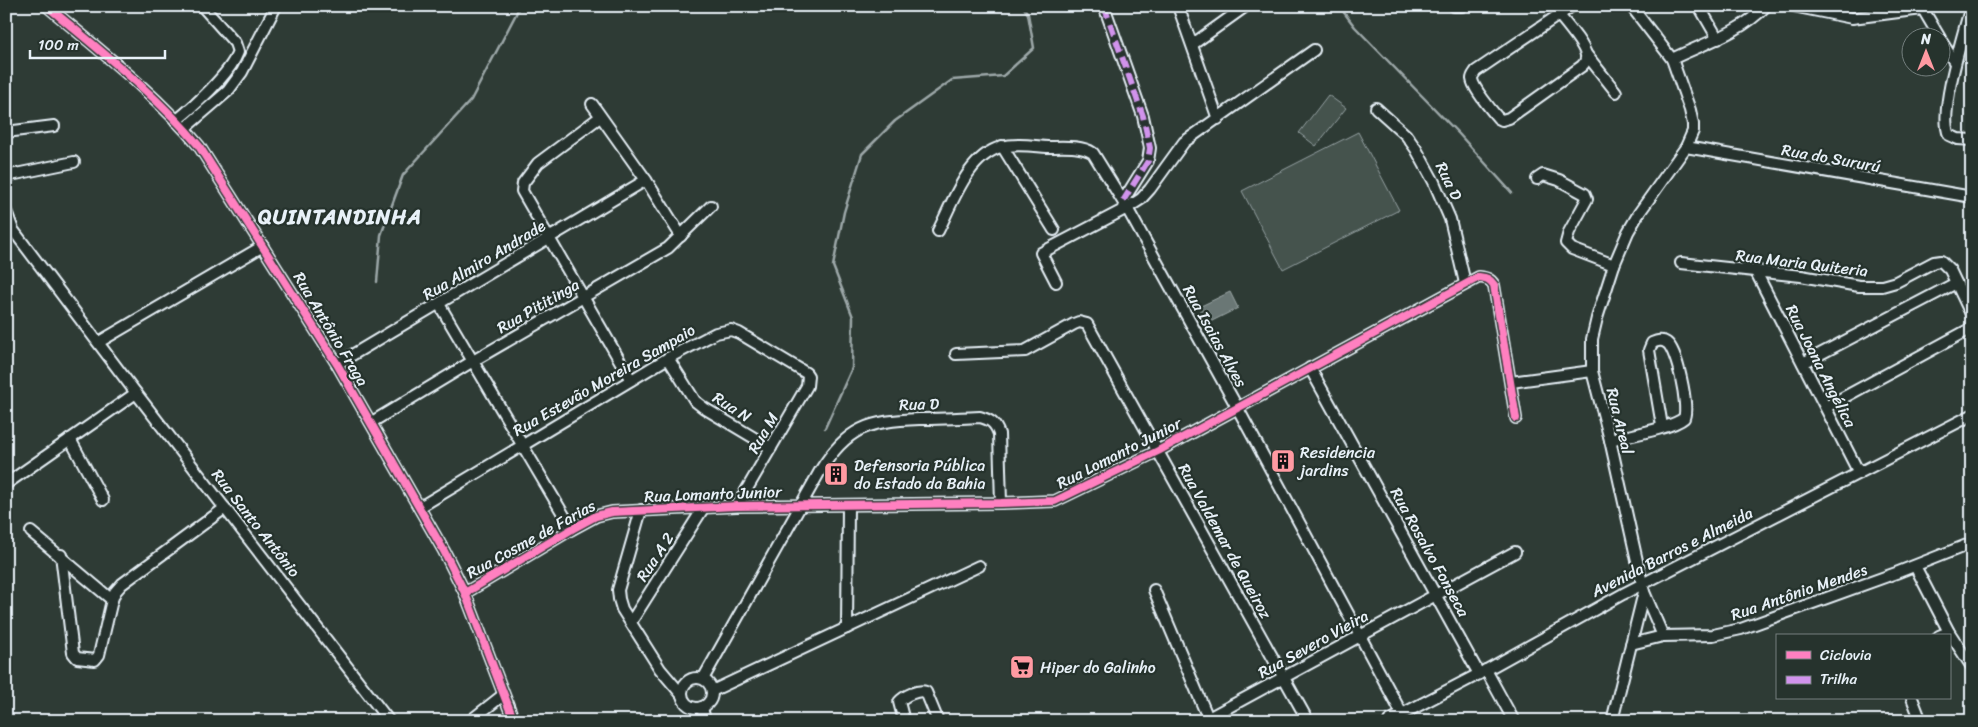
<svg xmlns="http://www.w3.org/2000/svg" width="1978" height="727" viewBox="0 0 1978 727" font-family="Sriracha,sans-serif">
	<rect width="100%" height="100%" fill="#2e3b35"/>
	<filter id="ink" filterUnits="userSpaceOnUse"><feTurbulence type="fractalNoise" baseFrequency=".02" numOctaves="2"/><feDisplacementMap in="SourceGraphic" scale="10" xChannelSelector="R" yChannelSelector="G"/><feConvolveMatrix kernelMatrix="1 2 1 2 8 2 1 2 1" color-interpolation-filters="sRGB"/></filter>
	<g filter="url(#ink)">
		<g fill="#45524e" stroke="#96a2a3">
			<path d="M1328,95L1346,108L1316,146L1299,133Z"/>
			<path d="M1358,132L1399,210L1283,269L1242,191Z"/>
		</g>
		<path fill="#6b7775" stroke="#9da8a9" d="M1230,292L1238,308L1208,323L1199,307Z"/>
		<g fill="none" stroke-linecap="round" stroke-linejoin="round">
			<g stroke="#9da8a9" stroke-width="2.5">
				<path d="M1339,6L1355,27L1459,134L1512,193"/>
				<path d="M377,282L381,235L403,175L471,100L516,14L519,6"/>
				<path d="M825,428L852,368L853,317L833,266L844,212L862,154L895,121L952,80L1003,76L1034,48L1028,14L1023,6"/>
			</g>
			<defs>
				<g id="minor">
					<path d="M47,6C98,49 157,95 199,146L337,364L444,551L465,593L514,721"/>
					<path d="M1104,6L1143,116L1150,148L1148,161L1123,201"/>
					<path d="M1178,6L1218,119"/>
					<path d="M1454,6H1462"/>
					<path d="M1631,6L1672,59L1690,110L1693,124V131L1686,147L1639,213L1628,232L1614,265L1597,318L1592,339V371L1610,440L1644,592L1663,636"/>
					<path d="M1699,6L1718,39"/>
					<path d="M1793,6L1852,18L1922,9"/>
					<path d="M1921,6L1940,38"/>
					<path d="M1971,6C1964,32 1938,113 1949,135L1958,139L1972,140"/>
					<path d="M1559,15C1566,24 1584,44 1586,55C1587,60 1585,63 1582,66L1509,118L1502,120L1498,118C1492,111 1473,88 1472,79C1472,76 1474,74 1476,71L1572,6"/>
					<path d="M1940,39L1955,63"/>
					<path d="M1193,44L1246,6"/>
					<path d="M1586,54L1616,92"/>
					<path d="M1672,59C1705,43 1740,33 1766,6"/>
					<path d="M592,104L646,180L681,236"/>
					<path d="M1376,108L1406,135L1416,149L1434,182L1450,219L1465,283"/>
					<path d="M600,117L538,163L523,183L522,191L631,380"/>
					<path d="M176,121C194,106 230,74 238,52L235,43L202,6"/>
					<path d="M185,128L228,91L242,72L276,6"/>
					<path d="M6,132L54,126"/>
					<path d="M1002,146L1054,230"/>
					<path d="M1686,147L1972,197"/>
					<path d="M6,176L74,162"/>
					<path d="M1537,179L1543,175L1559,180L1585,194L1587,199L1569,232L1566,243L1572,249L1614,265"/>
					<path d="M6,211L13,230L136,393L389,721"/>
					<path d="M938,231C953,202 968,156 1001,147C1016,143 1033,146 1047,147C1062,147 1081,145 1093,153L1127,208L1237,407L1402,714"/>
					<path d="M1681,263L1801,276L1859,286H1882L1896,282L1934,262L1941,261L1950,270L1972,316"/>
					<path d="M1756,272L1859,473"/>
					<path d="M1056,282L1041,253L1127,208L1141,199L1150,189L1184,142L1314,50"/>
					<path d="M439,304L572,529"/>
					<path d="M99,342L263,246"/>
					<path d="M956,354L1025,351L1074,324L1079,322L1087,324L1308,721"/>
					<path d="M668,358L695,401L704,408L771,448"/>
					<path d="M1803,363L1956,283"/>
					<path d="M337,364L646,180"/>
					<path d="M1310,368L1479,674"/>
					<path d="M1511,382L1592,371"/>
					<path d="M1826,407L1972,328"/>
					<path d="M372,422L473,361L668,248L711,206"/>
					<path d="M70,439L103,500"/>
					<path d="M1610,440C1627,436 1673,428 1684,418C1689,406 1677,350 1667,343C1662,339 1657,341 1652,343L1649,350L1662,426"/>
					<path d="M6,484L136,393"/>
					<path d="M420,507L668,358L716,333L731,330L739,333L806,373L808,376L807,386L737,506"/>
					<path d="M641,510L618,590L619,599L622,609L660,669L682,695"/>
					<path d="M31,532L112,600"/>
					<path d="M61,555L73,653L77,658L95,660L99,655L112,600L115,592L122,584L225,508"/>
					<path d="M1915,566L1949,632L1972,667"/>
					<path d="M1154,590L1208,718"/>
					<path d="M465,593L572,529L596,516L612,512L737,506L1001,503L1055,501L1158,451L1479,277C1487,278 1490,279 1494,285L1516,418"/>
					<path d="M631,622L704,507"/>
					<path d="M847,628L848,505"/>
					<path d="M1939,636L1949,632"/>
					<path d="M1631,644L1663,636L1713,635L1741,629L1896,573L1972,543"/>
					<path d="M1486,670L1514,721"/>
					<circle cx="697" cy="693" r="15"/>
					<path d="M703,679L820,471C847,427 869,421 919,419C939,419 960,418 980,417C991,420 995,423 999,434L1001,503"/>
					<path d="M712,691L979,566"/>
					<path d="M1912,698L1921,721"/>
					<path d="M702,707L705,721"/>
					<path d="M470,721L503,695"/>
					<path d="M904,721L899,702C904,696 918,689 926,692L938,721"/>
					<path d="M1203,721L1515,552"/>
					<path d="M1389,721L1479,674L1623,594L1972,415"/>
					<path d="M1612,721L1644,592"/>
				</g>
			</defs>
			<use href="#minor" stroke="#e8f1f8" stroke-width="14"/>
			<use href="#minor" stroke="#26332d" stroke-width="10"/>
			<path stroke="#d193ec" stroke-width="6" stroke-dasharray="12 6" stroke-linecap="butt" d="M1104,6L1143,116L1150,148L1148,161L1123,201"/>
			<defs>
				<g id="cycleway">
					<path d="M47,6C98,49 157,95 199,146L337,364L444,551L465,593L514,721"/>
					<path d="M465,593L572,529L596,516L612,512L737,506L1001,503L1055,501L1158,451L1479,277C1487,278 1490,279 1494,285L1516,418"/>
				</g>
			</defs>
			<use href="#cycleway" stroke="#26332d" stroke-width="11"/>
			<use href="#cycleway" stroke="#ff80c0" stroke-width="8"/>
		</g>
	</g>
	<defs>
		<symbol id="building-square" viewBox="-11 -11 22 22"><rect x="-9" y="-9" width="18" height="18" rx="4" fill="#ff9aa2" stroke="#26332d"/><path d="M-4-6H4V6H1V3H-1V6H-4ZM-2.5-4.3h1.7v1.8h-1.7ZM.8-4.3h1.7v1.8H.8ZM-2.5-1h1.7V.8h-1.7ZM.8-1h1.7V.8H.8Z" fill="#111"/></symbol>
		<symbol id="supermarket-square" viewBox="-11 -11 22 22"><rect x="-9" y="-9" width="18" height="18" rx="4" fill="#ff9aa2" stroke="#26332d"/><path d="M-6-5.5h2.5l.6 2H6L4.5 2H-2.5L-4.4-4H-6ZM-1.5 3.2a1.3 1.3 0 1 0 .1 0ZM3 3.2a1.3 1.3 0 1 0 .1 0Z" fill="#111"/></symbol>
	</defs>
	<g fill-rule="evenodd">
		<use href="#building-square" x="1269" y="447" width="28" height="28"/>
		<use href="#building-square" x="822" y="460" width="28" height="28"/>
		<use href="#supermarket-square" x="1008" y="653" width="28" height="28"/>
	</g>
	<g text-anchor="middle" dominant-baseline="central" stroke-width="4.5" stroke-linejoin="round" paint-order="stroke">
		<g font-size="16" fill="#e8f1f8" stroke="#26332d">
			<text transform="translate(1831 158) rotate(10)">Rua do Sururú</text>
			<text transform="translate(1449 181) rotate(64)">Rua D</text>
			<text transform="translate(484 260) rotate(-31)">Rua Almiro Andrade</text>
			<text transform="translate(1802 263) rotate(7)">Rua Maria Quiteria</text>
			<text transform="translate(538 306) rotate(-30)">Rua Pititinga</text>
			<text transform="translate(331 329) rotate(59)">Rua Antônio Fraga</text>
			<text transform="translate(1215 336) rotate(61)">Rua Isaias Alves</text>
			<text transform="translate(1821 366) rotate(63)">Rua Joana Angélica</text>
			<text transform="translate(604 380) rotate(-30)">Rua Estevão Moreira Sampaio</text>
			<text transform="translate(919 404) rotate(-2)">Rua D</text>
			<text transform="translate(732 407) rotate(32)">Rua N</text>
			<text transform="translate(1620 421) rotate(76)">Rua Areal</text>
			<text transform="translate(763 433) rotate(-60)">Rua M</text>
			<text transform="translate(1119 453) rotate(-27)">Rua Lomanto Junior</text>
			<text transform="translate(713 494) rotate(-2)">Rua Lomanto Junior</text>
			<text transform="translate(256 523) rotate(52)">Rua Santo Antônio</text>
			<text transform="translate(531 539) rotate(-29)">Rua Cosme de Farias</text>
			<text transform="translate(1225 541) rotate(61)">Rua Valdemar de Queiroz</text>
			<text transform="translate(1430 552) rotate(61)">Rua Rosalvo Fonseca</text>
			<text transform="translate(1672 552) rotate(-27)">Avenida Barros e Almeida</text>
			<text transform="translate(655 557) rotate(-57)">Rua A 2</text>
			<text transform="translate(1799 592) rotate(-19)">Rua Antônio Mendes</text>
			<text transform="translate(1313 644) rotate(-29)">Rua Severo Vieira</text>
		</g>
		<g font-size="16" fill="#e8f1f8" stroke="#26332d" text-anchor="start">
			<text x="1300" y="452">Residencia<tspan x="1300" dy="18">jardins</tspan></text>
			<text x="854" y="465">Defensoria Pública<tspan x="854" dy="18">do Estado da Bahia</tspan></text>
			<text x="1040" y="667">Hiper do Galinho</text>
		</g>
		<g font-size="21" font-weight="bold" letter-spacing="1" fill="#e8f1f8" stroke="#26332d">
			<text x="340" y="217">QUINTANDINHA</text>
		</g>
	</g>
	<rect width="1978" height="727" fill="none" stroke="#26332d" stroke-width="25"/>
	<rect x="12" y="12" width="1953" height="702" fill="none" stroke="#e8f1f8" stroke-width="2" filter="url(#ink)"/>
	<rect x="1776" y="634" width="175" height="65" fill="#26332d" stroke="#747f7e"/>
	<rect x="1786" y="651" width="25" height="8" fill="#ff80c0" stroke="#747f7e"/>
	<text x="1820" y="660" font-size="15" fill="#e8f1f8">Ciclovia</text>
	<rect x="1786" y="676" width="25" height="8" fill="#d193ec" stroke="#747f7e"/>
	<text x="1820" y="684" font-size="15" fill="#e8f1f8">Trilha</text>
	<g transform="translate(1926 52)"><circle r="24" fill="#26332d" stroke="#747f7e"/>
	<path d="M0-4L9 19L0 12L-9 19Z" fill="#ff9aa2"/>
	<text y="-8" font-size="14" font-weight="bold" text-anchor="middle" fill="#e8f1f8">N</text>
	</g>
	<path d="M30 50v8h135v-8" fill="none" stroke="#e8f1f8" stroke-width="2.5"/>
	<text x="38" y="50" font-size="15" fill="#e8f1f8" stroke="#26332d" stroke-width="4" paint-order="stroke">100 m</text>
</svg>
